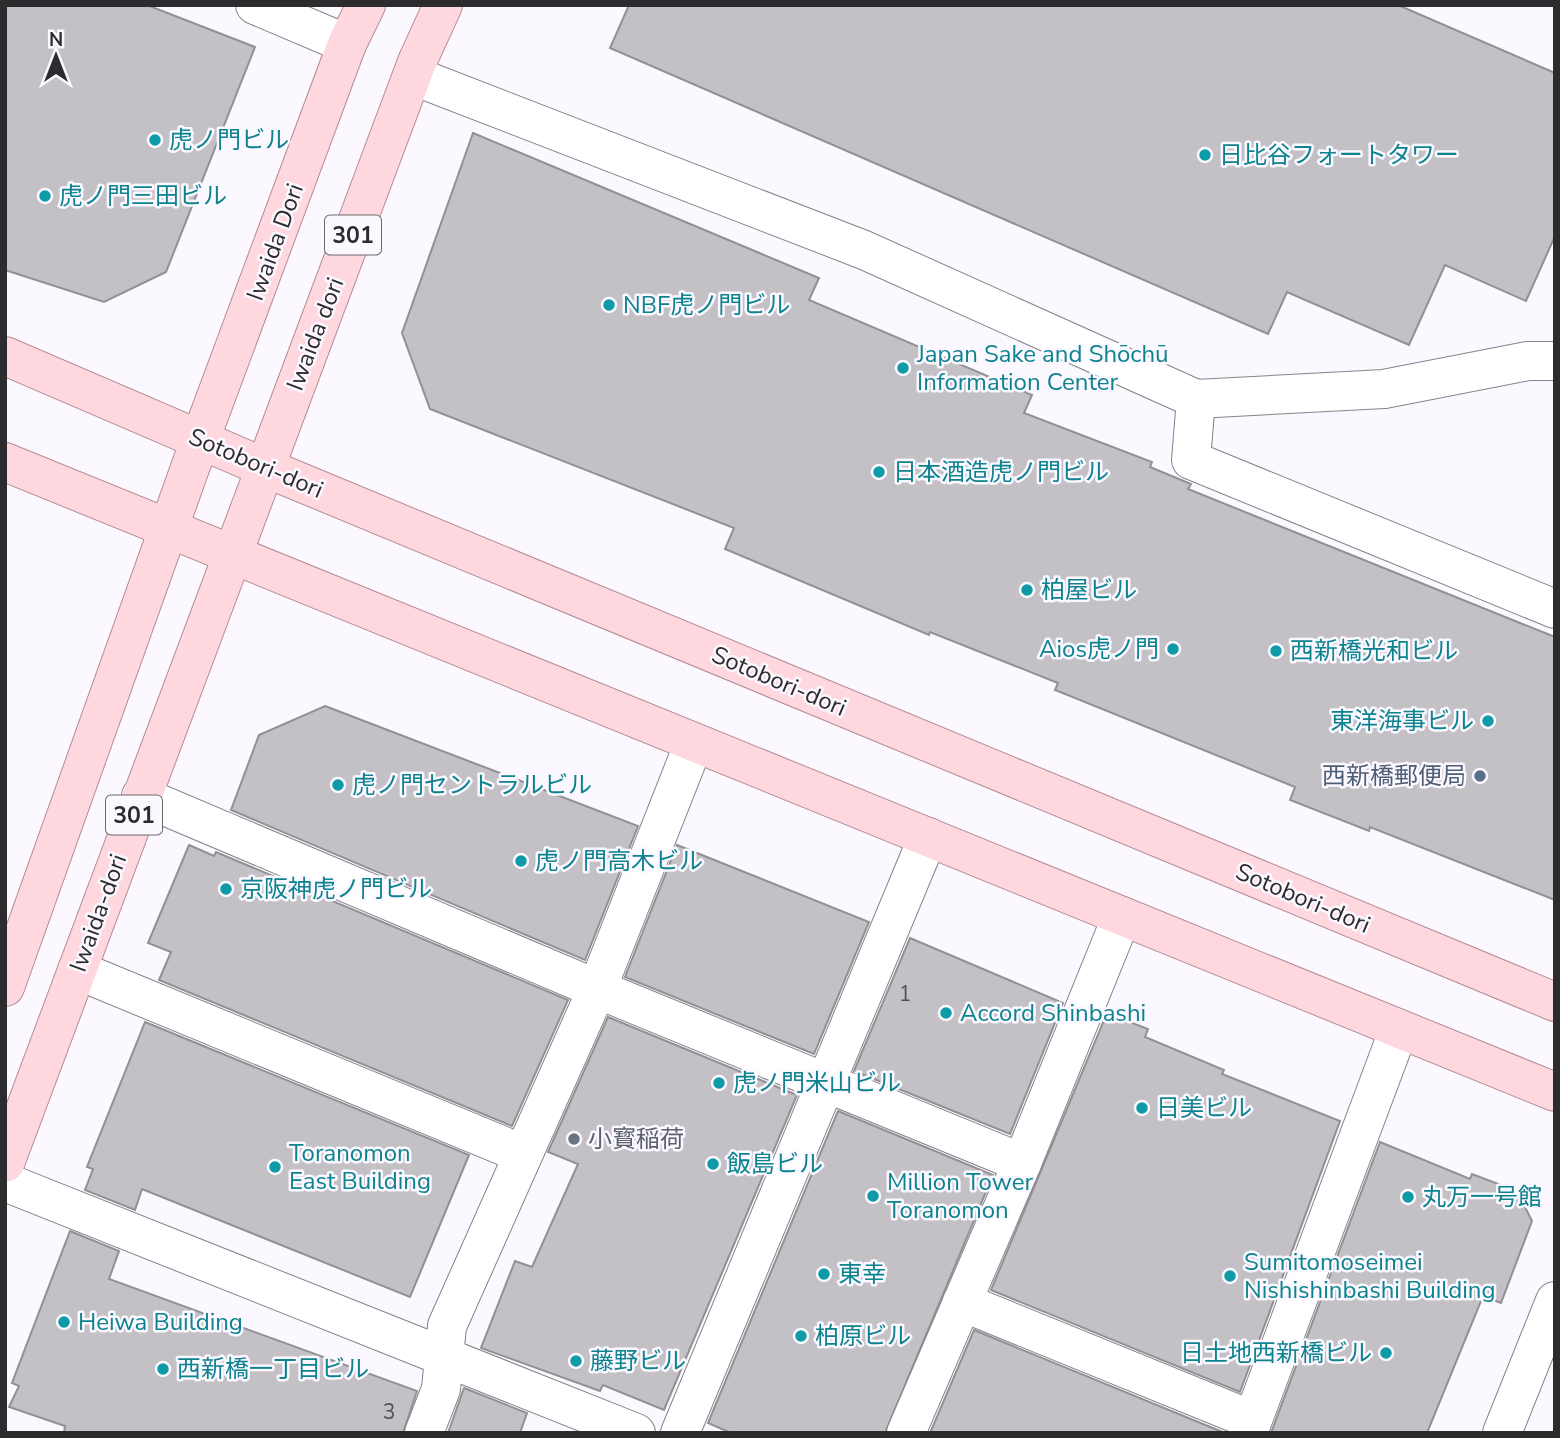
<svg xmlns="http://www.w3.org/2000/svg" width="1560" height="1438" viewBox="0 0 1560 1438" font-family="'Nunito Sans','Noto Sans JP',sans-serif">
	<rect width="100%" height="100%" fill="#fbf8ff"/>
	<g fill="#c3c0c6" stroke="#929095" stroke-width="2">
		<path d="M5,5H147L255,47L166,272L104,302L5,270Z"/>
		<path d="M629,5H1398L1555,73V236L1526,301L1445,265L1409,345L1287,292L1268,334L610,48Z"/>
		<path d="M473,133L819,278L809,300L1032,395L1024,413L1152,462L1150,467L1191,484L1188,489L1555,637V900L1370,827L1369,831L1290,800L1295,787L1055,690L1058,683L930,632L929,635L725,549L734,528L430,409L402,333Z"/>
		<path d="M325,706L638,826L585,960L231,810L259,735Z"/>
		<path d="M189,845L214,856L216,852L568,1000L512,1126L159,980L171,952L148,943Z"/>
		<path d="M677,845L869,922L814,1054L625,977Z"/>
		<path d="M910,938L1063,1003L1010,1134L854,1071Z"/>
		<path d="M1107,1013L1148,1029L1145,1037L1224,1070L1222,1074L1340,1121L1240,1392L991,1290Z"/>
		<path d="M608,1017L797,1095L664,1410L603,1385L600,1391L481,1348L515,1261L532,1267L578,1164L548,1152Z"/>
		<path d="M145,1022L469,1155L410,1297L142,1189L135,1210L85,1190L93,1169L87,1167Z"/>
		<path d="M838,1111L993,1175L885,1433H731L708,1423Z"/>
		<path d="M1380,1142L1470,1179L1472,1174L1517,1191L1532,1221L1501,1303L1483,1296L1427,1433H1271Z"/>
		<path d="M70,1231L119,1251L109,1279L417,1391L403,1433H64L65,1426L9,1407L19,1386L12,1383Z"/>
		<path d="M974,1330L1225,1433H930Z"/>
		<path d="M464,1388L527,1413L520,1433H448Z"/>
	</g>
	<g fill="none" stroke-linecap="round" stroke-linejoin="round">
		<defs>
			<g id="minor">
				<path d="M255,5L347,44"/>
				<path d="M414,76L864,250L1196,399L1384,389L1528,361H1555"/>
				<path d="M1196,399L1191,460L1555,609"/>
				<path d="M141,796L597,989L1022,1163"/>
				<path d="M77,970L523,1154"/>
				<path d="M5,1182L636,1433"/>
				<path d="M962,1302L1252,1420"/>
				<path d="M424,1433L441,1389L447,1326L597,989L694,743"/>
				<path d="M680,1433L928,837"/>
				<path d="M906,1433L1022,1163L1122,916"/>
				<path d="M1248,1433L1399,1029"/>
				<path d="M1502,1433L1555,1301"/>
			</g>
			<g id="major">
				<path d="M5,356L266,468L1555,1002"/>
				<path d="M5,462L1555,1092"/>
				<path d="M5,987L200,440L347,44L366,5"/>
				<path d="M5,1163L417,62L443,5"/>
			</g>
		</defs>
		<use href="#minor" stroke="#868389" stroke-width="40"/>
		<use href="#major" stroke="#b58b93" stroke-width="40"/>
		<use href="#minor" stroke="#fff" stroke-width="38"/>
		<use href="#major" stroke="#ffd8df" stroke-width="38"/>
	</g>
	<g fill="#0f9aa8" stroke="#fbf8ff" stroke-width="2.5">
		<circle cx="155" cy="140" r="7"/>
		<circle cx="1205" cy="155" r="7"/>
		<circle cx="45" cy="196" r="7"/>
		<circle cx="609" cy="305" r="7"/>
		<circle cx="903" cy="368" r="7"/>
		<circle cx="879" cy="472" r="7"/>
		<circle cx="1027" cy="590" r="7"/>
		<circle cx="1173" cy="649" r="7"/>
		<circle cx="1276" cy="651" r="7"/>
		<circle cx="1488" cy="721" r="7"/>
		<circle cx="338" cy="785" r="7"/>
		<circle cx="521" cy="861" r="7"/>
		<circle cx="226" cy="889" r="7"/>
		<circle cx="946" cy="1013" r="7"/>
		<circle cx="719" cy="1083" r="7"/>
		<circle cx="1142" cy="1108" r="7"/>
		<circle cx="713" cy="1164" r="7"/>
		<circle cx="275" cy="1167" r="7"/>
		<circle cx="873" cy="1196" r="7"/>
		<circle cx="1408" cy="1197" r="7"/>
		<circle cx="824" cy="1274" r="7"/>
		<circle cx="1230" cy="1276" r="7"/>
		<circle cx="64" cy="1322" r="7"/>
		<circle cx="801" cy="1336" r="7"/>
		<circle cx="1386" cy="1353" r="7"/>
		<circle cx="576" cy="1361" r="7"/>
		<circle cx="163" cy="1369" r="7"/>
	</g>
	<circle fill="#5c6f8a" stroke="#fbf8ff" stroke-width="2.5" cx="1480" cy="776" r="7"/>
	<circle fill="#6b7280" stroke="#fbf8ff" stroke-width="2.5" cx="574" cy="1139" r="7"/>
	<g text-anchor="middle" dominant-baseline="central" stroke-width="5" stroke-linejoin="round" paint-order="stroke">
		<g font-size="21" fill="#525053">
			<text x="905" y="994">1</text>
			<text x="389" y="1412">3</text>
		</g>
		<g fill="#fbf8ff" stroke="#6a686c" stroke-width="2">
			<rect x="325" y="215.5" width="56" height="39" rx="5"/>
			<rect x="106" y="795.5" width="56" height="39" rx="5"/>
		</g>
		<g font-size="23" font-weight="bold" fill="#2c2b2d">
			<text x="353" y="235">301</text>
			<text x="134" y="815">301</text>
		</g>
		<g font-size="24" fill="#0d838f" stroke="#fbf8ff" text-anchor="start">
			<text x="169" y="140">虎ノ門ビル</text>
			<text x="1219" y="155">日比谷フォートタワー</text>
			<text x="59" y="196">虎ノ門三田ビル</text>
			<text x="623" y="305">NBF虎ノ門ビル</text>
			<text x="917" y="354">Japan Sake and Shōchū<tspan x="917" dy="28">Information Center</tspan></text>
			<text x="893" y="472">日本酒造虎ノ門ビル</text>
			<text x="1041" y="590">柏屋ビル</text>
			<text x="1159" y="649" text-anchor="end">Aios虎ノ門</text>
			<text x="1290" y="651">西新橋光和ビル</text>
			<text x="1474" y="721" text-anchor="end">東洋海事ビル</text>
			<text x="352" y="785">虎ノ門セントラルビル</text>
			<text x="535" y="861">虎ノ門高木ビル</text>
			<text x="240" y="889">京阪神虎ノ門ビル</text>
			<text x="960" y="1013">Accord Shinbashi</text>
			<text x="733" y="1083">虎ノ門米山ビル</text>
			<text x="1156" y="1108">日美ビル</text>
			<text x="289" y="1153">Toranomon<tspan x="289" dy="28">East Building</tspan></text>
			<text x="727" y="1164">飯島ビル</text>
			<text x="887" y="1182">Million Tower<tspan x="887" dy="28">Toranomon</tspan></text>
			<text x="1422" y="1197">丸万一号館</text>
			<text x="1244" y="1262">Sumitomoseimei<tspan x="1244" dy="28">Nishishinbashi Building</tspan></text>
			<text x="838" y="1274">東幸</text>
			<text x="78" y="1322">Heiwa Building</text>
			<text x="815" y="1336">柏原ビル</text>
			<text x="1372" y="1353" text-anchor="end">日土地西新橋ビル</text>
			<text x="590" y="1361">藤野ビル</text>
			<text x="177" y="1369">西新橋一丁目ビル</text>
		</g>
		<g font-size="24" fill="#2c2b2d" stroke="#fbf8ff">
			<text transform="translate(275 242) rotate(-70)">Iwaida Dori</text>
			<text transform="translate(315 334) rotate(-69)">Iwaida dori</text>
			<text transform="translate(256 463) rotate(23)">Sotobori-dori</text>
			<text transform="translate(779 681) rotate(23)">Sotobori-dori</text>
			<text transform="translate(1303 898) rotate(23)">Sotobori-dori</text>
			<text transform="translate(98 913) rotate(-70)">Iwaida-dori</text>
		</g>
		<g font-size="24" fill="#4e5e75" stroke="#fbf8ff" text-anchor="end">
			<text x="1466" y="776">西新橋郵便局</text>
		</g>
		<g font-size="24" fill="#5b616d" stroke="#fbf8ff" text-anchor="start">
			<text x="588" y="1139">小寳稲荷</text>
		</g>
	</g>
	<rect width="1560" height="1438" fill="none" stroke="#2c2b2d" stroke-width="14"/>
	<g transform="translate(56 56)" stroke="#fbf8ff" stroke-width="5" paint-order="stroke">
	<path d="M0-5L12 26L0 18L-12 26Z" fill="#2c2b2d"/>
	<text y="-10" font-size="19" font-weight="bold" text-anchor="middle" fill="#2c2b2d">N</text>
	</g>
</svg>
